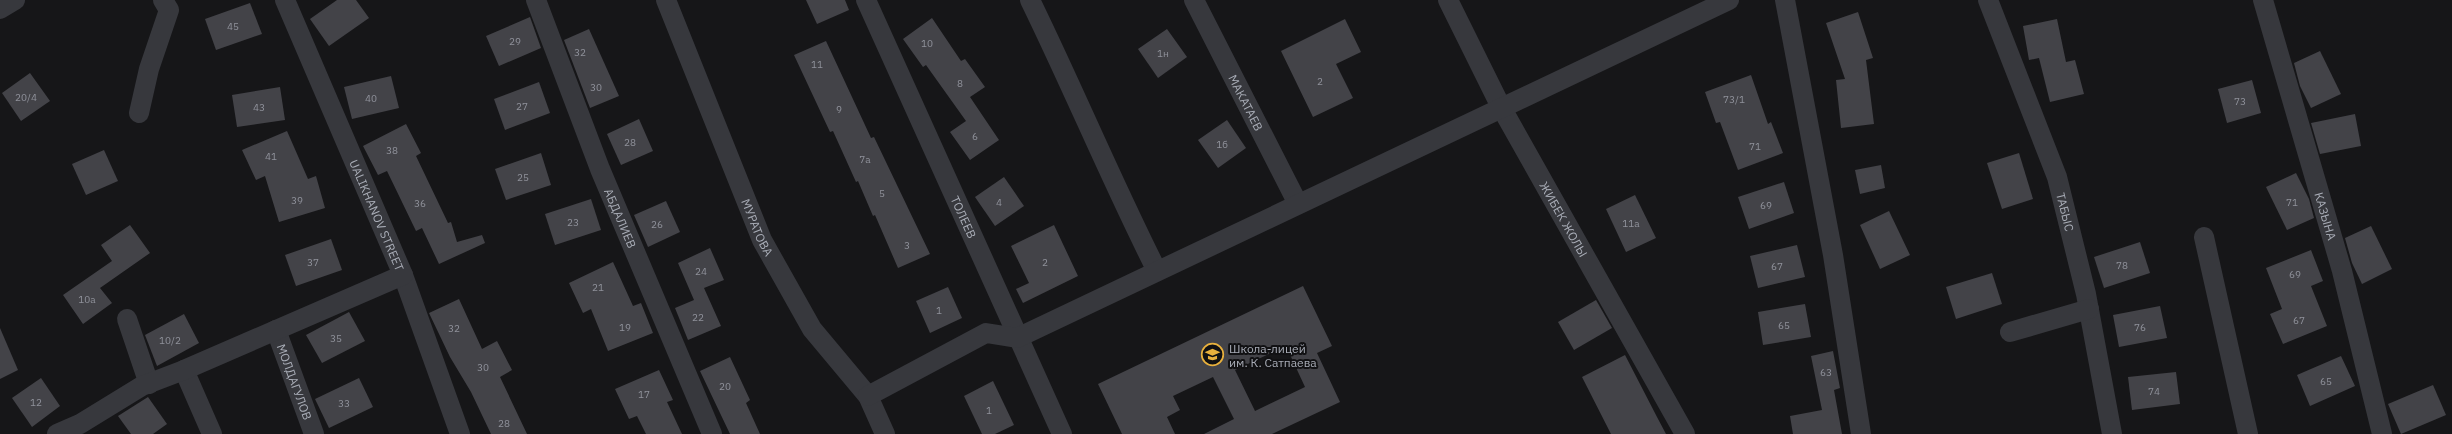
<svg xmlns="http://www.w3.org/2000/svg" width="2452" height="434" viewBox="0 0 2452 434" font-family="'IBM Plex Sans',sans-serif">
	<rect width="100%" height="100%" fill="#161618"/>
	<g fill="#434348" fill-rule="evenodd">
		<path d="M337,0H356L369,18L329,46L310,19Z"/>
		<path d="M806,0H845L849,10L817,24Z"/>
		<path d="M250,3L262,34L216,50L205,19Z"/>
		<path d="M1858,12L1873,58L1866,60L1874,124L1841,128L1836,80L1845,79L1826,23Z"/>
		<path d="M530,17L541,48L499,66L486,36Z"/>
		<path d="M932,18L961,61L965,59L985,87L970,97L999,140L970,160L950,132L966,121L926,65L923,67L903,39Z"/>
		<path d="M1345,19L1361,52L1336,64L1353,98L1313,117L1281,51Z"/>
		<path d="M2057,19L2066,62L2075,60L2084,94L2050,102L2039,58L2029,60L2023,26Z"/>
		<path d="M589,29L619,96L590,108L564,40Z"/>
		<path d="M1167,29L1187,57L1158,78L1138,49Z"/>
		<path d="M826,41L871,138L874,137L930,254L898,268L875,215L873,216L858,181L856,182L833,131L830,132L794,55Z"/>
		<path d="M2320,51L2341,94L2311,108L2300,86L2294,63Z"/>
		<path d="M30,73L50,101L21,121L2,93Z"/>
		<path d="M1751,75L1768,124L1771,122L1783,153L1738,170L1720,122L1716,123L1705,92Z"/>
		<path d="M391,76L399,108L352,119L344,87Z"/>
		<path d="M2252,80L2261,113L2227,123L2218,89Z"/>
		<path d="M539,82L550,113L505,130L494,99Z"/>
		<path d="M280,87L285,120L237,127L232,95Z"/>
		<path d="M2355,114L2361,146L2320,154L2311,123Z"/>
		<path d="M639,119L653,151L621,165L607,134Z"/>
		<path d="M1227,120L1246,148L1218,168L1198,140Z"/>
		<path d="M406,124L421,153L416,156L448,223L451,222L457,242L482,235L485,243L439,264L422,228L416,231L387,171L378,175L363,146Z"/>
		<path d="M287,131L308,179L316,176L325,208L279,222L265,176L256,180L242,150Z"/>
		<path d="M104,150L118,181L86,195L72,164Z"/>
		<path d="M541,153L551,185L506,200L495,169Z"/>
		<path d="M2019,153L2033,199L2002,209L1987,163Z"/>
		<path d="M1881,165L1885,188L1860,194L1855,170Z"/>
		<path d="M2296,173L2309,199L2314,218L2287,230L2266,187Z"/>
		<path d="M1004,177L1024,206L995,226L975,197Z"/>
		<path d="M1784,182L1794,213L1749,229L1738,197Z"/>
		<path d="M1635,195L1656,238L1626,252L1606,209Z"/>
		<path d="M591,199L601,230L555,245L545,214Z"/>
		<path d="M666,201L680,232L648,247L634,215Z"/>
		<path d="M1889,211L1910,255L1880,269L1860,225Z"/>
		<path d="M130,225L150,253L100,288L112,303L83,324L63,295L112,261L101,245Z"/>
		<path d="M1054,225L1078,276L1023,303L1016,289L1029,283L1011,246Z"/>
		<path d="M2371,226L2392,269L2362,284L2352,263L2345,238Z"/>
		<path d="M331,239L342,270L296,286L285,255Z"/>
		<path d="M2140,242L2150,273L2104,288L2094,257Z"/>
		<path d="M1797,245L1805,277L1758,288L1750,256Z"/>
		<path d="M710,248L724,280L704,288L721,326L688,340L675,308L694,300L678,263Z"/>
		<path d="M2311,250L2323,281L2311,286L2327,326L2283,344L2270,314L2282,309L2266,268Z"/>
		<path d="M613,262L633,306L641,303L653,333L608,351L591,309L583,313L569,283Z"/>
		<path d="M1992,273L2002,304L1956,319L1946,287Z"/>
		<path d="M1303,286L1332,346L1317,353L1340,402L1272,434H1204L1234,419L1213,377L1173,396L1180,410L1167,417L1175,434H1122L1098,384ZM1286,346L1305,387L1255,411L1235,370Z"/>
		<path d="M948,287L962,318L930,333L916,301Z"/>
		<path d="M459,299L482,349L497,341L512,370L500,377L527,434H491L471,392L450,357L429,313Z"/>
		<path d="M1596,300L1612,328L1574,350L1558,322Z"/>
		<path d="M1805,304L1811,337L1763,345L1758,312Z"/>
		<path d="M2160,306L2167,338L2119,347L2113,315Z"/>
		<path d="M349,312L365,341L322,363L306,335Z"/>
		<path d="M184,314L199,343L157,366L145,335Z"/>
		<path d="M0,328L18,370L0,379Z"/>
		<path d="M1833,351L1840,388L1834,390L1842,434H1793L1790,416L1822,410L1811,356Z"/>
		<path d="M1625,355L1657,417L1666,434H1611L1582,377Z"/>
		<path d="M2341,356L2355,386L2310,406L2297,375Z"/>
		<path d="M730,357L750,400L746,403L760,434H730L700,371Z"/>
		<path d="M659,370L673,400L667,402L682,434H646L637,416L629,419L615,389Z"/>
		<path d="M2176,372L2180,404L2132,410L2128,377Z"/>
		<path d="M41,378L60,406L32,427L12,398Z"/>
		<path d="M359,378L373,407L329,428L315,399Z"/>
		<path d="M993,381L1014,425L995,434H982L964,396Z"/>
		<path d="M2433,385L2446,415L2401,434L2388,404Z"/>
		<path d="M148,397L167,424L153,434H131L118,416Z"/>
	</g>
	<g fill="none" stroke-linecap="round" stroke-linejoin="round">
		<g stroke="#37383d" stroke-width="20">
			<path id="s1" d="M285,0L403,275L460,434"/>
			<path id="s2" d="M536,0L600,169L712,434"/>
			<path id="s3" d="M666,0L762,240L812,329L868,396L885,434"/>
			<path id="s4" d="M866,0L1062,434"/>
			<path d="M1030,0C1074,90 1112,182 1157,271"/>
			<path id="s5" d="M1194,0L1298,204"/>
			<path id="s6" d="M1448,0L1501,107L1685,434"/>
			<path d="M1785,0L1833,255L1861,434"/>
			<path id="s7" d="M1988,0L2057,177L2086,294L2112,434"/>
			<path id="s8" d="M2263,0L2342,271L2382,434"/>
			<path d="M0,9L15,0"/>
			<path d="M139,113L149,69L169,10L163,0"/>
			<path d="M2204,237L2248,434"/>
			<path d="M127,319L149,384"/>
			<path id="s9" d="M276,330L314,434"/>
			<path d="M2010,332L2089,309"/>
			<path d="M184,370L212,434"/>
			<path d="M868,396L986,333L1017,338L1729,0"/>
			<path d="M57,434L80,424L142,386L184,370L403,275"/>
		</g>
	</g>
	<defs>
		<symbol id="school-ring" viewBox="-11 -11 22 22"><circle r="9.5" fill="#111113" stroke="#e9b13d" stroke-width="1.5"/><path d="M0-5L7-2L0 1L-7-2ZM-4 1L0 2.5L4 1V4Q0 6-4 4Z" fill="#e9b13d"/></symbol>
	</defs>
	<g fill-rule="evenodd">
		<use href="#school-ring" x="1200" y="342" width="25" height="25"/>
	</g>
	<g text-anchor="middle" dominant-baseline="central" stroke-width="4" stroke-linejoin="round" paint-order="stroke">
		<g font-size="10" fill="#90929b">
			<text x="233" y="26">45</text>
			<text x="515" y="41">29</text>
			<text x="927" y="43">10</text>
			<text x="580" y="52">32</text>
			<text x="1163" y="53">1н</text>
			<text x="817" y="64">11</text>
			<text x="1320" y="81">2</text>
			<text x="960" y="83">8</text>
			<text x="596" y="87">30</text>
			<text x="26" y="97">20/4</text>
			<text x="371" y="98">40</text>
			<text x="1734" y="99">73/1</text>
			<text x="2240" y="101">73</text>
			<text x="522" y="106">27</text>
			<text x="259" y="107">43</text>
			<text x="839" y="109">9</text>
			<text x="975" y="136">6</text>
			<text x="630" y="142">28</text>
			<text x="1222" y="144">1б</text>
			<text x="1755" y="146">71</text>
			<text x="392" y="150">38</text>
			<text x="271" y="156">41</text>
			<text x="865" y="159">7а</text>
			<text x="523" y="177">25</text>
			<text x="882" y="193">5</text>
			<text x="297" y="200">39</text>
			<text x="999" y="202">4</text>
			<text x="2292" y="202">71</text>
			<text x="420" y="203">36</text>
			<text x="1766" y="205">69</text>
			<text x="573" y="222">23</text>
			<text x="1631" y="223">11а</text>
			<text x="657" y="224">26</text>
			<text x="907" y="245">3</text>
			<text x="313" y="262">37</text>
			<text x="1045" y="262">2</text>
			<text x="2122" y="265">78</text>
			<text x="1777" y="266">67</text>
			<text x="701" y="271">24</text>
			<text x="2295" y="274">69</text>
			<text x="598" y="287">21</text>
			<text x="87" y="299">10а</text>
			<text x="939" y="310">1</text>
			<text x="698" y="317">22</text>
			<text x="2299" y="320">67</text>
			<text x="1784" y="325">65</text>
			<text x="625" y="327">19</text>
			<text x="2140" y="327">76</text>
			<text x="454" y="328">32</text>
			<text x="336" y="338">35</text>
			<text x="170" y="340">10/2</text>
			<text x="483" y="367">30</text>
			<text x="1826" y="372">63</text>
			<text x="2326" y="381">65</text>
			<text x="725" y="386">20</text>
			<text x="2154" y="391">74</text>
			<text x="644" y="394">17</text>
			<text x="36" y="402">12</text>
			<text x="344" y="403">33</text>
			<text x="989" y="410">1</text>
			<text x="504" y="423">28</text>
		</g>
		<g font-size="12" fill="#a9adb7" stroke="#111113">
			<text stroke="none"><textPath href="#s5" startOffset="115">МАКАТАЕВ</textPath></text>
			<text stroke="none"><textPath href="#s7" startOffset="226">ТАБЫС</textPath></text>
			<text stroke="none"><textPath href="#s1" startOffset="234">UALIKHANOV STREET</textPath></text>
			<text stroke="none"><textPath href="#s8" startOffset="225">КАЗЫНА</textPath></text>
			<text stroke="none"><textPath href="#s4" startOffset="238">ТОЛЕЕВ</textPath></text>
			<text stroke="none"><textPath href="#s2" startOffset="234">АБДАЛИЕВ</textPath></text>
			<text stroke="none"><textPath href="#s6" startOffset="248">ЖИБЕК ЖОЛЫ</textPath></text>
			<text stroke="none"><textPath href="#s3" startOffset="245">МУРАТОВА</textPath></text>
			<text stroke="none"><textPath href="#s9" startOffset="55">МОЛДАГУЛОВ</textPath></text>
		</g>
		<g font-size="12" fill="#a9adb7" stroke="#111113" text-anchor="start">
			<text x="1229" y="348">Школа-лицей<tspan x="1229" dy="14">им. К. Сатпаева</tspan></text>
		</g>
	</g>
</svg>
